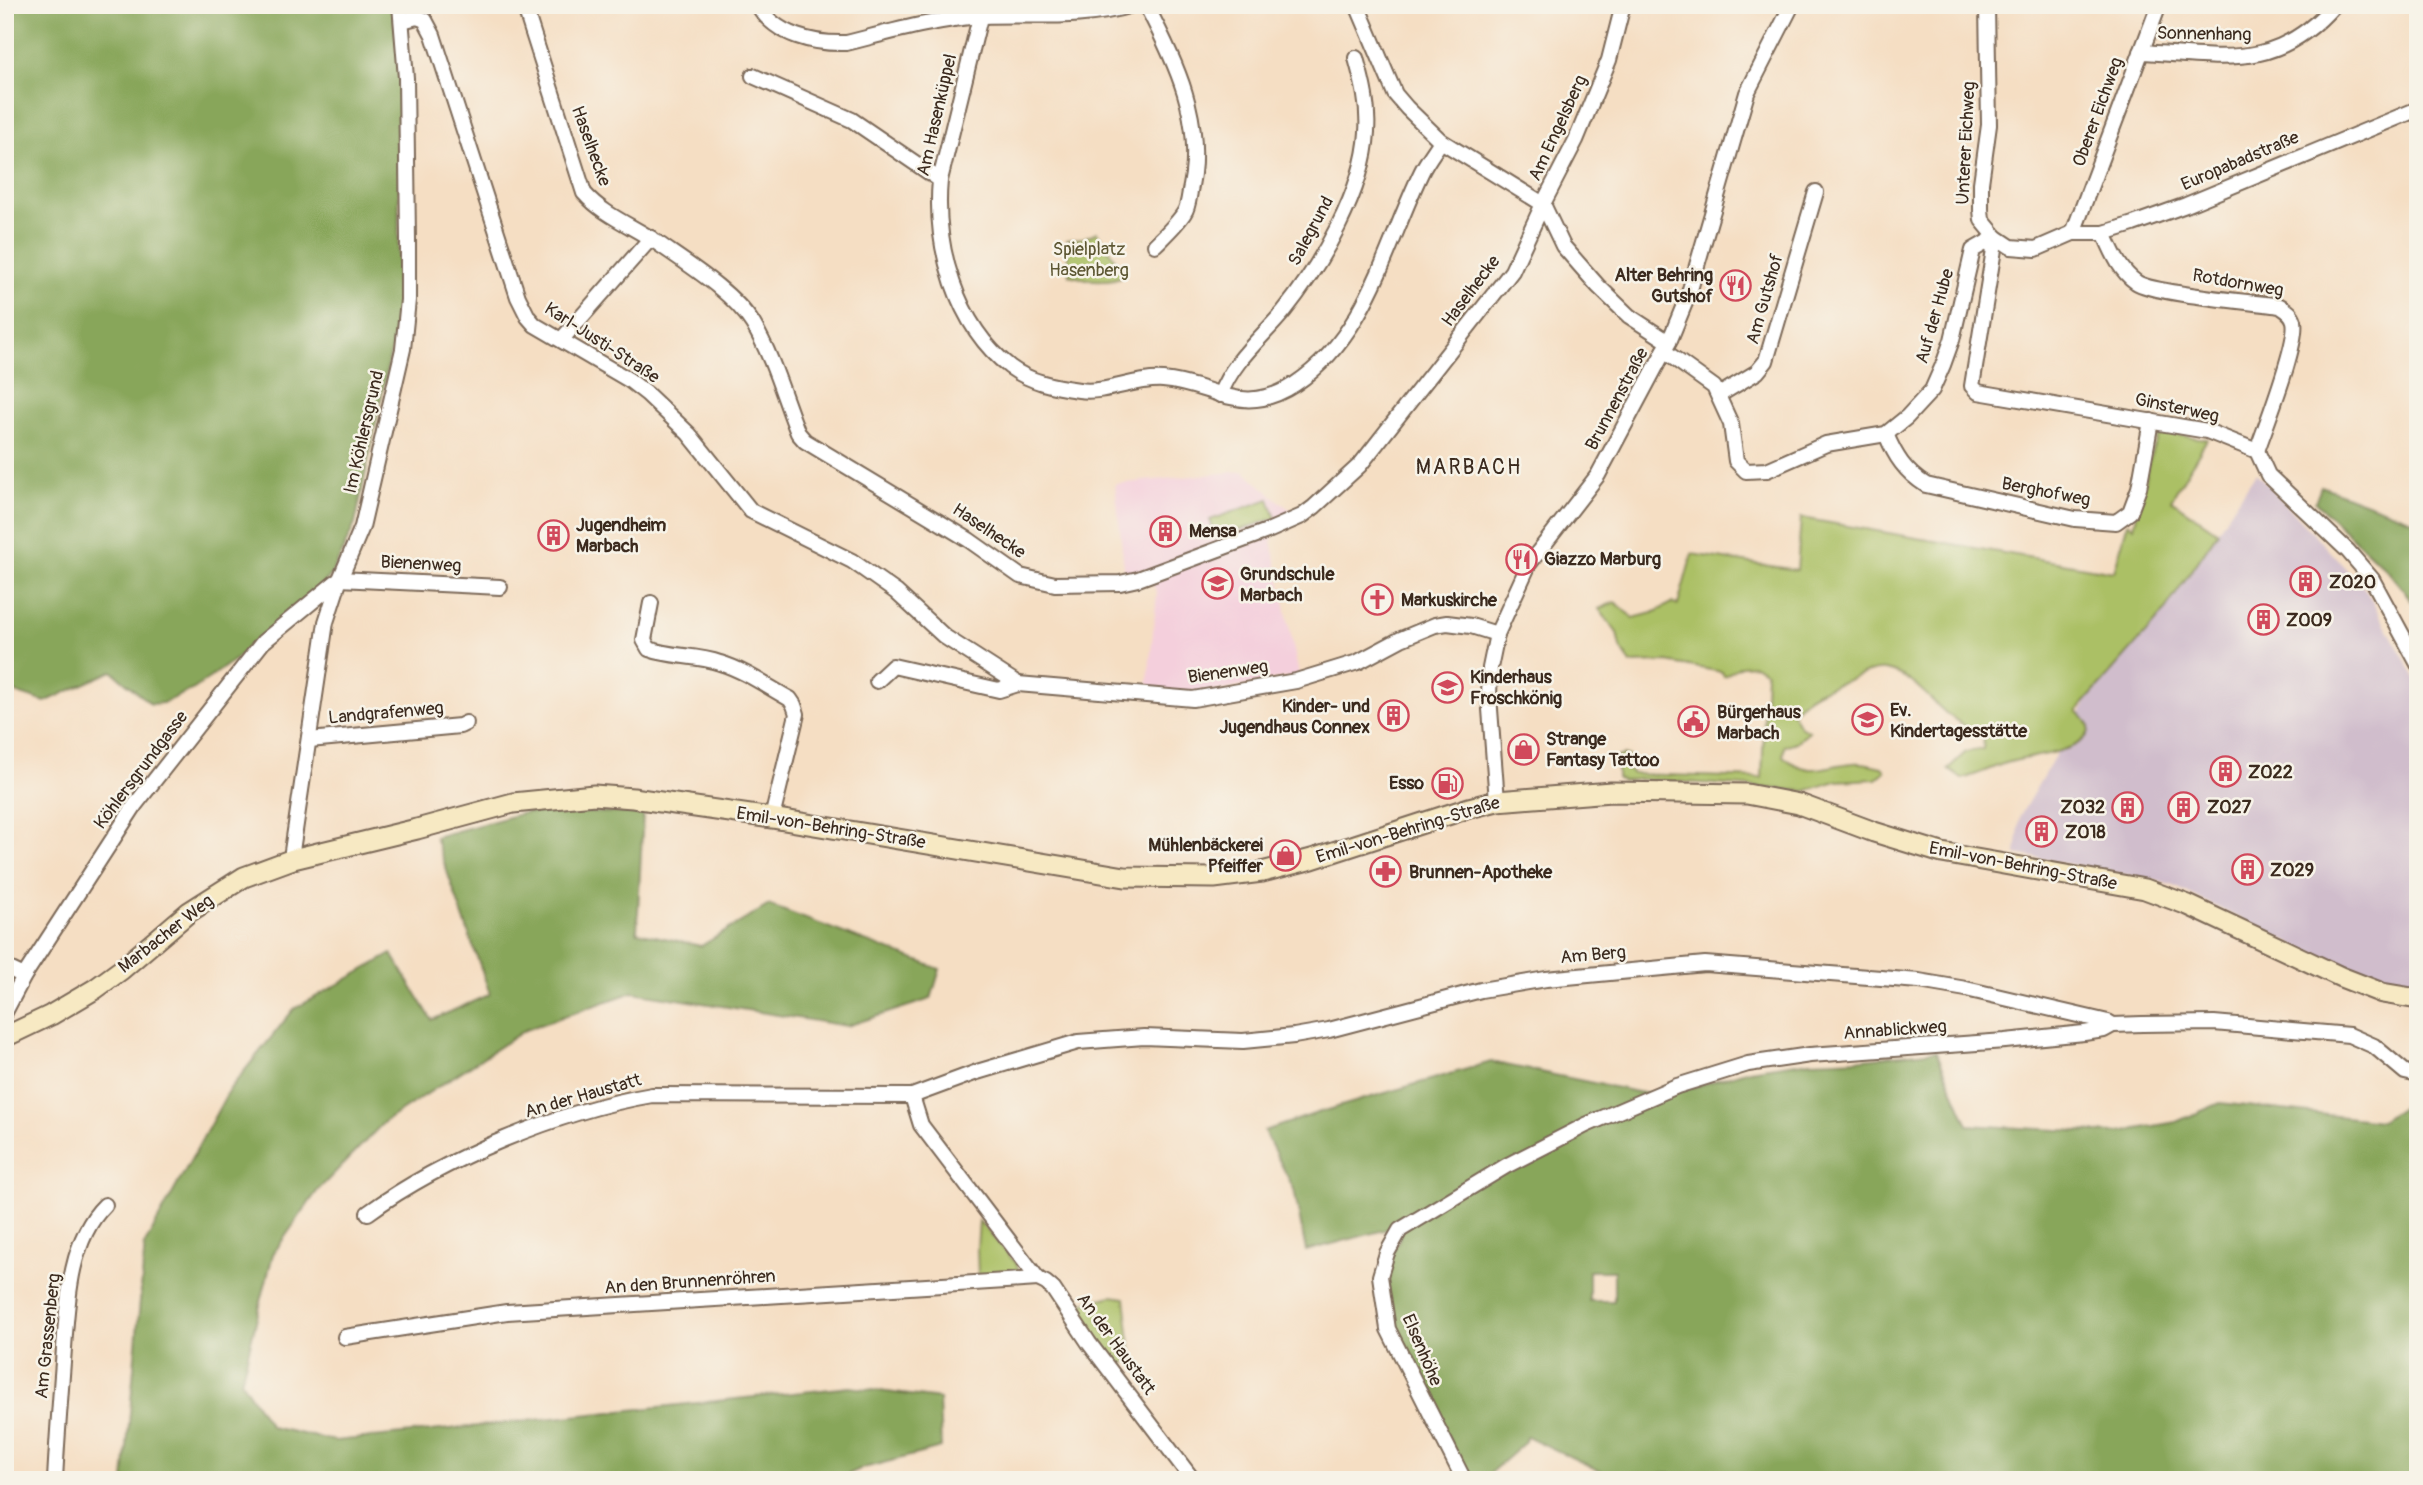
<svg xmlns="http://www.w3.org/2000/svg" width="2423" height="1485" viewBox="0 0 2423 1485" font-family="Pangolin,sans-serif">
	<rect width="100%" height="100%" fill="#f7f3e8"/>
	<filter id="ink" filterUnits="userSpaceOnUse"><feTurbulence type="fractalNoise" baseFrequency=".0143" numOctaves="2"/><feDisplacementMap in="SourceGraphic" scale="14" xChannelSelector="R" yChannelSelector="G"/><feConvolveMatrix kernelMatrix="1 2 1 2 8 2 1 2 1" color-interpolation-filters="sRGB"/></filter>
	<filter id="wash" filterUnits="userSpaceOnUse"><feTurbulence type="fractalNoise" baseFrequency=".00686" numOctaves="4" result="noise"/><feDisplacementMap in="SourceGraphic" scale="28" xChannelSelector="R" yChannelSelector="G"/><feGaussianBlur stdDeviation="1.57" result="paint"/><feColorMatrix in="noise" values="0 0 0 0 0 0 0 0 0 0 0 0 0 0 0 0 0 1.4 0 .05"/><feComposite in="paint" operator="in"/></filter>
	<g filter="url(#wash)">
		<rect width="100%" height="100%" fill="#f5dec3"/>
		<path fill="#f4cfdc" d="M1244,471L1295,514L1269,526L1299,675L1225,690L1175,692L1147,690L1157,593L1146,570L1125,576L1115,484Z"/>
		<path fill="#d0bdcc" d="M2256,473L2365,589L2418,683V986L2386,984L2313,954L2174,886L2154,880L2016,854L2020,816L2088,699L2161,616Z"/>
		<g fill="#abc065" stroke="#737542" stroke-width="2">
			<path d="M1097,232L1125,275C1107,284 1088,280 1069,275L1067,240L1084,238Z"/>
			<path d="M2169,434L2207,439L2171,500L2218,532L2161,616L2077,711C2085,718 2095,727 2085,738C2071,754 2023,757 2003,764C1989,769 1976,775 1962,779L1948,769L1966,752L1983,749L1984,737C1972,730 1959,723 1947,714C1928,698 1911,674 1885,670C1871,668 1855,678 1843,682C1822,689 1807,695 1792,712L1800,726L1809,731L1796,742L1784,746L1783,756C1810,779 1824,765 1853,763C1862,762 1873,765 1882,767L1885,771L1876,779L1836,781L1805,791L1647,779L1622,780L1617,778V757L1623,755L1630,757L1627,769L1633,774L1762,778L1766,672L1755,665L1741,666L1724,676L1722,672L1667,662L1631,663L1620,647L1617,633L1599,609L1615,602L1633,618L1653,613L1672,603L1678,605L1692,554L1797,570L1801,518L2114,572L2128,522L2134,527L2150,457L2158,437Z"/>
			<path d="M1269,499L1276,518L1216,538L1210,520Z"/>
			<path d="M979,1221L1016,1263L1018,1268L1017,1274L978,1276L977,1249Z"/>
			<path d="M1112,1296L1125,1298L1132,1357L1120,1367L1074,1309L1080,1304Z"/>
		</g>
		<g fill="#88a65a" stroke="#62683c" stroke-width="2" fill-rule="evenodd">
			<path d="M5,5H393L400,77L398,317L355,524L332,574L313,596L260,637L244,653L194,689L163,703L151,704L112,671L45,702L5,689Z"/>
			<path d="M2321,486L2418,522V608L2387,570L2315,502Z"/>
			<path d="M527,812L643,813L637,932L701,946L769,905L940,969L931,999L847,1026L633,992L525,1030L384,1122L318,1190L273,1254L241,1381L271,1427L335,1441L850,1387L939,1399L941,1448L860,1469L836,1480H124L145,1244L229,1090L294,1009L392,954L432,1020L490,994L435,837Z"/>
			<path d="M1936,1051L1968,1125L2114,1133L2176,1122L2220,1103L2381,1121L2418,1095V1480H1679L1671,1473H1662L1654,1480H1619L1527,1436L1524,1443L1482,1480H1472C1441,1423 1385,1342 1384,1277C1384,1265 1395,1249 1400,1237L1388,1229L1306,1251L1294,1189L1264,1131L1317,1113L1491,1062L1647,1094L1681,1091L1749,1070L1810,1061L1863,1059ZM1589,1271H1614V1301H1589Z"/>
		</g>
	</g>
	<g filter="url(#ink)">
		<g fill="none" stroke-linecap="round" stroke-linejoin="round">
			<defs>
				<g id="minor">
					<path d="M524,5L584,193C604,216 635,227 659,244C689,265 734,293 753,324C773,357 784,398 798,433L805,441L969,540L1020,576L1055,584L1120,583L1138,579L1270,530L1302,516L1314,507L1360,465L1512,271L1543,204L1441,141L1407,108L1395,94L1357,5"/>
					<path d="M758,5C775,36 815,44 846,43C891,32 936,19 983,16C1032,14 1084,20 1132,5"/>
					<path d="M983,5L940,180C934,246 956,325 1010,367C1030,382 1055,387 1079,390C1106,394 1135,378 1163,380C1214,384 1242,419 1295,384C1367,336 1386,246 1421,173C1426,162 1434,152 1441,141"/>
					<path d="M1146,5C1176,62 1204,121 1191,186C1189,194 1189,206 1184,213C1177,224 1165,235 1155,245"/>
					<path d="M1623,5L1609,60L1576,140L1543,204L1563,246L1598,286L1629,316L1669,342"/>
					<path d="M1987,5L1989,125L1981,183V209L1982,220L1996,237L2011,247L2036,249L2073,233H2104L2133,224L2186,205L2418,109"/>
					<path d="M402,21L417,17L425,20L433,35L518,297L528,317L535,325L629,380L647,394L689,434L751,511L852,561L896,592L945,637L1018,684"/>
					<path d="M2141,52C2220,56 2275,73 2334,5"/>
					<path d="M753,76L852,120L940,180"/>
					<path d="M2073,233L2159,5"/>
					<path d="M2104,233C2112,251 2119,270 2136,282C2152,294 2254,302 2280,306C2286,310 2292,313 2294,321C2299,342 2265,427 2257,451"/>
					<path d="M1996,237L1972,386L1978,392L2207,431L2257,451L2268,475L2348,551L2372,579L2418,664"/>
					<path d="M562,339L651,238"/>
					<path d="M1664,351L1714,387L1731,424L1736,461L1746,471L1767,470L1826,444L1886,434L1907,417L1932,390L1943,365L1952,340L1973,250L1996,237"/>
					<path d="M1220,395C1233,360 1261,339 1284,311C1320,266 1364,191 1367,132C1369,107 1363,83 1356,58"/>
					<path d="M1719,395L1757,372L1766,361L1816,192"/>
					<path d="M1886,434C1895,456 1905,472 1926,485L2075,519L2116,522L2130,512L2139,488L2151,421"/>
					<path d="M340,579L500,587"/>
					<path d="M651,603L644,640L649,649C670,657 697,655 720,663C744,670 768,687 790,699L794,705L797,714L772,818"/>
					<path d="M877,681L893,666L999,690L1018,684L1193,699L1296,681L1332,670L1358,662L1401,639L1435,625L1447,623L1471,626L1497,634"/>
					<path d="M309,740L460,726L466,723"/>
					<path d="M1497,801L1489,696L1490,668L1497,634L1529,564L1598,475L1669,342L1689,293L1747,93L1792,5"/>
					<path d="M293,859L292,851L326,622L340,579L362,527L403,349L408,300V239L406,78L400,5"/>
					<path d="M5,967L24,976"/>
					<path d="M5,1012L24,976L135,805L263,642L336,582"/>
					<path d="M912,1096L921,1125L1038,1279L1046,1283L1053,1289L1089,1343L1193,1480"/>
					<path d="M368,1213C444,1158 559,1111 652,1095L912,1096L977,1072L1078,1042L1144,1037L1243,1041L1294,1036L1329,1030L1481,990L1546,979L1705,964L1919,981L1966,989L2108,1022L2113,1025"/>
					<path d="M345,1337L507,1312L1038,1279"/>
					<path d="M55,1480C57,1440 60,1401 63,1362C67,1312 67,1242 105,1205"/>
					<path d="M1464,1480L1388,1329L1380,1276L1387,1253L1400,1230L1506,1166L1586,1125L1677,1086L1748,1064L1810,1055L2005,1041L2084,1033L2104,1030L2113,1025L2142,1024L2214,1023L2349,1035L2374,1046L2405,1072L2418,1075"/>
				</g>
				<path id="secondary" d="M5,1037L51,1015L95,989L121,970L189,912L244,877L293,859L417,829L513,803L594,795L633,798L772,818L1125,877L1214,878L1262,872L1312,859L1469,808L1497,801L1611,792L1747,794L1799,804L1874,832L1942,853L2145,889L2188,905L2341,977L2382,993L2418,999"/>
			</defs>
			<use href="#minor" stroke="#7c6958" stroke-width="18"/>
			<use href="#secondary" stroke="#7c6958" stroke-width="23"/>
			<use href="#minor" stroke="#fff" stroke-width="14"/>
			<use href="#secondary" stroke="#f7e9c3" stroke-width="19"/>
		</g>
	</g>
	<defs>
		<symbol id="restaurant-ring" viewBox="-11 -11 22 22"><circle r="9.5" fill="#f7f3e8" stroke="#d1495b" stroke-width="1.5"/><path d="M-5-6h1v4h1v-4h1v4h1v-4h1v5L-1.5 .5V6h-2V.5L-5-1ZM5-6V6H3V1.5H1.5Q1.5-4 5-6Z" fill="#d1495b"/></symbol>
		<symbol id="building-ring" viewBox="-11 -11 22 22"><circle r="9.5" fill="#f7f3e8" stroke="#d1495b" stroke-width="1.5"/><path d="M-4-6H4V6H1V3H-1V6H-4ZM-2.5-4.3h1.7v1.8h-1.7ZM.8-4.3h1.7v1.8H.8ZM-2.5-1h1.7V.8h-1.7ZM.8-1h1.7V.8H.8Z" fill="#d1495b"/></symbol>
		<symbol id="school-ring" viewBox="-11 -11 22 22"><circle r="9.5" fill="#f7f3e8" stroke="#d1495b" stroke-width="1.5"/><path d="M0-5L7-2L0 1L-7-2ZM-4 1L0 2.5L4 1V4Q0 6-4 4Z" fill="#d1495b"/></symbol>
		<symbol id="church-ring" viewBox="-11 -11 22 22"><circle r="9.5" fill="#f7f3e8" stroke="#d1495b" stroke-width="1.5"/><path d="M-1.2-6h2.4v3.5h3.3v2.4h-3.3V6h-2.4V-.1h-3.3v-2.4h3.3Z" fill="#d1495b"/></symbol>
		<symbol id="civic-ring" viewBox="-11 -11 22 22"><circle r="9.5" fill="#f7f3e8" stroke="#d1495b" stroke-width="1.5"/><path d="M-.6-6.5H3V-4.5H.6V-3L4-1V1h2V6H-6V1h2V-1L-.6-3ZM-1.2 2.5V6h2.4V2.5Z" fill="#d1495b"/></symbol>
		<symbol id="shop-ring" viewBox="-11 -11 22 22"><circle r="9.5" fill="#f7f3e8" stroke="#d1495b" stroke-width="1.5"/><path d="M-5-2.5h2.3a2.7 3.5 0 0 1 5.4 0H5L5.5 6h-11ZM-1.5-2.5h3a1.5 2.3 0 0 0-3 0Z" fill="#d1495b"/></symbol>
		<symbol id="fuel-ring" viewBox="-11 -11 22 22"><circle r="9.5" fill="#f7f3e8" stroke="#d1495b" stroke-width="1.5"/><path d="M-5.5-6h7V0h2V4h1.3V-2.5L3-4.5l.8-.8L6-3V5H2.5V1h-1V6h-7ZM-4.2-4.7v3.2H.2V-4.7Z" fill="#d1495b"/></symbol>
		<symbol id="pharmacy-ring" viewBox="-11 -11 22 22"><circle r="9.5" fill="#f7f3e8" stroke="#d1495b" stroke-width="1.5"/><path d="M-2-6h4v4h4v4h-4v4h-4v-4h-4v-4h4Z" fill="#d1495b"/></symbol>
	</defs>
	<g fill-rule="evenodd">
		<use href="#restaurant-ring" x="1718" y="268" width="35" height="35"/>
		<use href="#building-ring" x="1148" y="514" width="35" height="35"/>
		<use href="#building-ring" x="536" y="518" width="35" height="35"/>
		<use href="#restaurant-ring" x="1504" y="542" width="35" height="35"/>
		<use href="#building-ring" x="2288" y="564" width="35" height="35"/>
		<use href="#school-ring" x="1200" y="566" width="35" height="35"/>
		<use href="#church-ring" x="1360" y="582" width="35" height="35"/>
		<use href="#building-ring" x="2246" y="602" width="35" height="35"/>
		<use href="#school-ring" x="1430" y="670" width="35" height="35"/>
		<use href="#building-ring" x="1376" y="698" width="35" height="35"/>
		<use href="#school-ring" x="1850" y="702" width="35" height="35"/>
		<use href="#civic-ring" x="1676" y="704" width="35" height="35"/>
		<use href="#shop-ring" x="1506" y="732" width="35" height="35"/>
		<use href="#building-ring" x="2208" y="754" width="35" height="35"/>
		<use href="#fuel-ring" x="1430" y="766" width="35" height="35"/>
		<use href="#building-ring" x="2110" y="790" width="35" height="35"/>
		<use href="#building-ring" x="2166" y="790" width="35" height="35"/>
		<use href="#building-ring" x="2024" y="814" width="35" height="35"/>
		<use href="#shop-ring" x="1268" y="838" width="35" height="35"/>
		<use href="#building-ring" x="2230" y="852" width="35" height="35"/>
		<use href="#pharmacy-ring" x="1368" y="854" width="35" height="35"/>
	</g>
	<g text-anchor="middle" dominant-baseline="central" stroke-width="5" stroke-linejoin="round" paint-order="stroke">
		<g font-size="18" fill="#3b2a1e" stroke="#f7f3e8">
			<text transform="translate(2204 34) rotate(1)">Sonnenhang</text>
			<text transform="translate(2098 112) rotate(-70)">Oberer Eichweg</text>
			<text transform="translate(937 115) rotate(-77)">Am Hasenküppel</text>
			<text transform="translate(1558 128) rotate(-65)">Am Engelsberg</text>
			<text transform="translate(1966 143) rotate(-87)">Unterer Eichweg</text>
			<text transform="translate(591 146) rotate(70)">Haselhecke</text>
			<text transform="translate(2240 161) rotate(-23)">Europabadstraße</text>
			<text transform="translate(1311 231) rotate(-62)">Salegrund</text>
			<text transform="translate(2238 283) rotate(10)">Rotdornweg</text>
			<text transform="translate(1471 291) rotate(-53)">Haselhecke</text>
			<text transform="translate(1765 299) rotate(-74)">Am Gutshof</text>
			<text transform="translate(1935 316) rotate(-74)">Auf der Hube</text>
			<text transform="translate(602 343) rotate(33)">Karl-Justi-Straße</text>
			<text transform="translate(1617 399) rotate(-62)">Brunnenstraße</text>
			<text transform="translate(2177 408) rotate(12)">Ginsterweg</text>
			<text transform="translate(364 432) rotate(-77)">Im Köhlersgrund</text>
			<text transform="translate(2046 492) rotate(11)">Berghofweg</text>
			<text transform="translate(989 531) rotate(34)">Haselhecke</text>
			<text transform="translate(421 564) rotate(3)">Bienenweg</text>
			<text transform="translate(1228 672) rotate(-8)">Bienenweg</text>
			<text transform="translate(386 713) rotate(-5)">Landgrafenweg</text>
			<text transform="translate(141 770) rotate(-53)">Köhlersgrundgasse</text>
			<text transform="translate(831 828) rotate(9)">Emil-von-Behring-Straße</text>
			<text transform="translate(1408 830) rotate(-17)">Emil-von-Behring-Straße</text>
			<text transform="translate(2023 866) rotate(11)">Emil-von-Behring-Straße</text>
			<text transform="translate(166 934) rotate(-38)">Marbacher Weg</text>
			<text transform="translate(1593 955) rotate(-5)">Am Berg</text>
			<text transform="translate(1895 1030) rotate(-4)">Annablickweg</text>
			<text transform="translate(583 1096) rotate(-16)">An der Haustatt</text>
			<text transform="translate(690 1282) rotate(-4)">An den Brunnenröhren</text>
			<text transform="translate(48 1336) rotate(-84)">Am Grassenberg</text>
			<text transform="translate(1116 1344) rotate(54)">An der Haustatt</text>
			<text transform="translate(1422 1350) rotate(67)">Elsenhöhe</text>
		</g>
		<g font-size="18" fill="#5d5733" stroke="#f7f3e8">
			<text x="1089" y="249">Spielplatz<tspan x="1089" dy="21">Hasenberg</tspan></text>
		</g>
		<g font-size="18" font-weight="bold" fill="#3b2a1e" stroke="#f7f3e8" text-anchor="start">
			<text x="1713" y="275" text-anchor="end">Alter Behring<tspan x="1713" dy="21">Gutshof</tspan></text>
			<text x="576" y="525">Jugendheim<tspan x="576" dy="21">Marbach</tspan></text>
			<text x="1189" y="531">Mensa</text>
			<text x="1544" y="559">Giazzo Marburg</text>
			<text x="1240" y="574">Grundschule<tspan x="1240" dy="21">Marbach</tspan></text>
			<text x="2329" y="582">Z020</text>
			<text x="1401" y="600">Markuskirche</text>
			<text x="2286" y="620">Z009</text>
			<text x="1470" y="677">Kinderhaus<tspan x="1470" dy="21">Froschkönig</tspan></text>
			<text x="1370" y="706" text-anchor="end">Kinder- und<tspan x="1370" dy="21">Jugendhaus Connex</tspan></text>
			<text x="1890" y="710">Ev.<tspan x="1890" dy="21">Kindertagesstätte</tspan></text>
			<text x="1717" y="712">Bürgerhaus<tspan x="1717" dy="21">Marbach</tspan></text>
			<text x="1546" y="739">Strange<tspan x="1546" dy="21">Fantasy Tattoo</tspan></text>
			<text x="2248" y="772">Z022</text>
			<text x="1424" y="783" text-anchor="end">Esso</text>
			<text x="2105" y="807" text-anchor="end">Z032</text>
			<text x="2207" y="807">Z027</text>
			<text x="2065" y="832">Z018</text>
			<text x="1263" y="845" text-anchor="end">Mühlenbäckerei<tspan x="1263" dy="21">Pfeiffer</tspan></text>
			<text x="2270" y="870">Z029</text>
			<text x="1409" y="872">Brunnen-Apotheke</text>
		</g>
		<g font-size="21" letter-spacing="2" fill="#3b2a1e" stroke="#f7f3e8">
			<text x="1469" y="467">MARBACH</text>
		</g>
	</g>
	<rect width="2423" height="1485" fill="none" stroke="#f7f3e8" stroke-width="28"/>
</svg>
